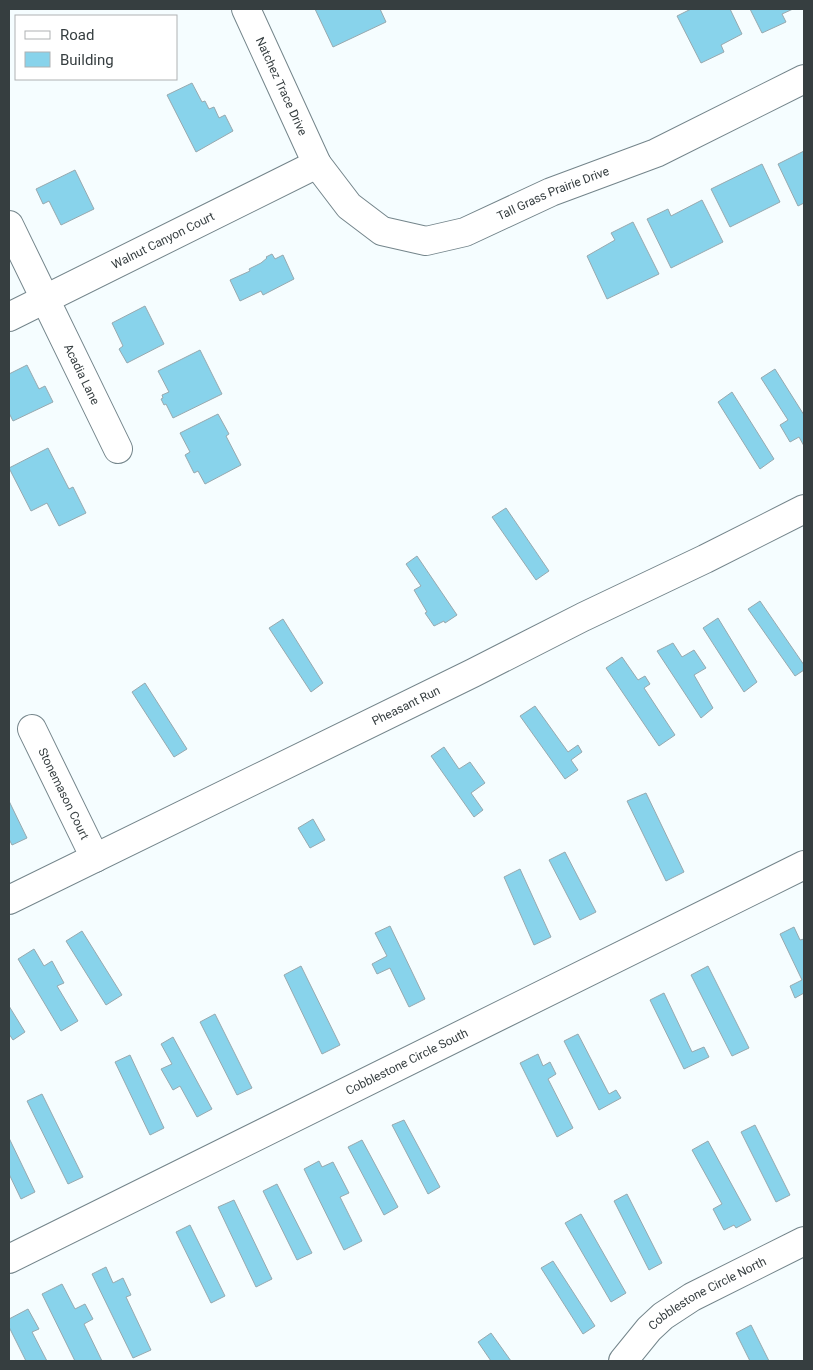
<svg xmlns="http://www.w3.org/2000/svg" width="813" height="1370" viewBox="0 0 813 1370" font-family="Roboto,sans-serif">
	<rect width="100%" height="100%" fill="#f5fdff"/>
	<g fill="#88d3eb" stroke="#97a9af">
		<path d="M315,9H380L386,22L333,47Z"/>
		<path d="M691,9H730L742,34L721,45L724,52L701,63L677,16Z"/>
		<path d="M750,9H793L782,14L786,22L762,33Z"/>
		<path d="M192,83L202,102L205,101L209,109L214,107L219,118L225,115L233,131L196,152L167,95Z"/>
		<path d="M804,151V203L798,206L778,164Z"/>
		<path d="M762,164L780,202L730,227L711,189Z"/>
		<path d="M75,170L94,209L61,225L49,201L43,204L36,189Z"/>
		<path d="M702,200L723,242L671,268L647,219L668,209L671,216Z"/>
		<path d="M633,222L659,274L607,299L587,256L615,240L611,233Z"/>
		<path d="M272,254L275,259L283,255L294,279L263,295L261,291L240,301L230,280L250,271L249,269L261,263L267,258L266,257Z"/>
		<path d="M145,306L164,344L127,363L119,349L123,346L112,323Z"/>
		<path d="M200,350L222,394L173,418L166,404L164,405L161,399L163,398L162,395L169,392L158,371Z"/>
		<path d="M27,365L39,389L45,386L53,402L13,421L9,413V374Z"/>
		<path d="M775,369L804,415V446L799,437L790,442L780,425L788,420L761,378Z"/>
		<path d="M732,392L774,459L760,469L718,402Z"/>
		<path d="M218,414L229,434L226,436L241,465L205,484L198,471L194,473L185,455L190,452L180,433Z"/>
		<path d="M48,448L69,489L73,487L86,513L59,526L47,503L31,511L9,468Z"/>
		<path d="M506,508L549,571L536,580L492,517Z"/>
		<path d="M417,556L457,615L445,623L444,621L434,626L425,613L427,612L414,590L421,586L406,564Z"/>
		<path d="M760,601L804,665V670L795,676L748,609Z"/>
		<path d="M718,618L757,682L744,692L703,628Z"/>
		<path d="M283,619L323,683L311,692L269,628Z"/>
		<path d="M673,643L682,657L694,650L706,668L694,675L713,708L701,718L657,651Z"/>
		<path d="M622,657L638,680L645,676L650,684L644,688L675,735L659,746L606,668Z"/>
		<path d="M145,683L187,749L174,757L132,692Z"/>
		<path d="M535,706L568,752L578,745L582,752L571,760L578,770L565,779L520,716Z"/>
		<path d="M444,747L459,769L470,762L485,783L471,793L483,810L474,817L431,756Z"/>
		<path d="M646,793L684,872L666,881L627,801Z"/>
		<path d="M9,801L27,838L12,845L9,839Z"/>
		<path d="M313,819L325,840L310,848L298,828Z"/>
		<path d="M565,852L596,912L580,920L549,860Z"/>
		<path d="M520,869L551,937L534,945L504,877Z"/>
		<path d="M390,926L425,999L409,1007L390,968L377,974L372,964L387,956L375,933Z"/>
		<path d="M794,927L800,940L804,939V993L795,998L790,986L802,980L780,934Z"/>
		<path d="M82,931L122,995L106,1005L66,941Z"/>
		<path d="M34,949L44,966L52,961L64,983L57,986L78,1021L61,1031L18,959Z"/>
		<path d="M301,966L340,1045L322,1054L284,975Z"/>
		<path d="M708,966L749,1048L732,1056L691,975Z"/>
		<path d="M664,993L692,1052L704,1047L709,1057L684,1069L650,1000Z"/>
		<path d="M9,1006L25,1032L13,1040L9,1034Z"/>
		<path d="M215,1014L252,1088L237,1095L200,1022Z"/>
		<path d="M578,1034L609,1094L616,1090L621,1098L599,1110L564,1041Z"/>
		<path d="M173,1037L212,1109L197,1117L180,1086L173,1090L161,1069L172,1064L161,1044Z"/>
		<path d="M538,1054L543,1066L550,1062L556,1074L548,1079L573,1128L557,1137L520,1063Z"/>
		<path d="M130,1055L164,1128L150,1135L115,1062Z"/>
		<path d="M42,1094L83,1177L68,1184L27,1101Z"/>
		<path d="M404,1120L440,1187L428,1194L392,1125Z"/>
		<path d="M755,1125L790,1195L776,1202L741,1132Z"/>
		<path d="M9,1138L35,1192L21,1199L9,1174Z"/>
		<path d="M362,1140L398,1207L384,1215L348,1147Z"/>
		<path d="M708,1141L751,1220L736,1228L734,1225L724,1230L713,1209L722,1204L692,1150Z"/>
		<path d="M319,1161L322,1167L333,1162L349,1193L340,1197L362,1241L344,1250L304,1169Z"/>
		<path d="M277,1184L312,1253L297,1260L263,1191Z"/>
		<path d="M627,1194L662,1263L649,1270L614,1201Z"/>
		<path d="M234,1200L272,1279L256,1287L218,1207Z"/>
		<path d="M581,1214L626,1293L611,1302L565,1223Z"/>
		<path d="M190,1225L225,1296L211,1303L176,1232Z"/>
		<path d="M553,1261L595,1326L583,1334L541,1268Z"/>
		<path d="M106,1267L113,1283L123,1278L131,1295L126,1297L151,1350L133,1358L92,1274Z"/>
		<path d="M62,1284L75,1309L85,1304L93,1319L84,1324L102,1361H75L42,1294Z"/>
		<path d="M28,1309L39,1329L32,1332L47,1361H26L9,1327V1319Z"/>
		<path d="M751,1325L769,1361H750L736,1333Z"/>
		<path d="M491,1333L511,1361H491L478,1342Z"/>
	</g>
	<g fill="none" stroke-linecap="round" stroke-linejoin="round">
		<defs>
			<g id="street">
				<path id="s1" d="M246,9L317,164L349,206L382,231L426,241L465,232L551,192L656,153L804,79"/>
				<path id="s2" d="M9,225L118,449"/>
				<path id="s3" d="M9,317L317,164"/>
				<path id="s4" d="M32,729L95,858"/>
				<path id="s5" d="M9,900L473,673L583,617L705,559L804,509"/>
				<path id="s6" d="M9,1259L804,865"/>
				<path id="s7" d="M623,1361L649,1329L663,1316L692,1297L804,1241"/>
			</g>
		</defs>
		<use href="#street" stroke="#74858b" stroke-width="30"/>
		<use href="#street" stroke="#fff" stroke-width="28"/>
	</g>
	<g text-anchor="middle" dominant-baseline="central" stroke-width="4" stroke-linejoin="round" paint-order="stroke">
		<g font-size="12" fill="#363e40" stroke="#fff">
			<text stroke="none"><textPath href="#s1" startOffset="85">Natchez Trace Drive</textPath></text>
			<text stroke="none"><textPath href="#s1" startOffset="446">Tall Grass Prairie Drive</textPath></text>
			<text stroke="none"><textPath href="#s3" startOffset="172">Walnut Canyon Court</textPath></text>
			<text stroke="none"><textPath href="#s2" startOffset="166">Acadia Lane</textPath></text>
			<text stroke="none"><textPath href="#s5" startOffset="442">Pheasant Run</textPath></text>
			<text stroke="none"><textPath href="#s4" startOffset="72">Stonemason Court</textPath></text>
			<text stroke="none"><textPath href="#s6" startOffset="444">Cobblestone Circle South</textPath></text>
			<text stroke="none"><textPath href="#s7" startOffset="110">Cobblestone Circle North</textPath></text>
		</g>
	</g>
	<rect width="813" height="1370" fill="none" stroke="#363e40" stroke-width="20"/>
	<rect x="15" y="15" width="162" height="65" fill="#ffffff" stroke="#afb2b3"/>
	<rect x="25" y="31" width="25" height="8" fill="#ffffff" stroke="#afb2b3"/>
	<text x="60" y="40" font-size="15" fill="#363e40">Road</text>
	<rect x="25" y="52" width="25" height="15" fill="#88d3eb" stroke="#afb2b3"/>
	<text x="60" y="65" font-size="15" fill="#363e40">Building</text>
</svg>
